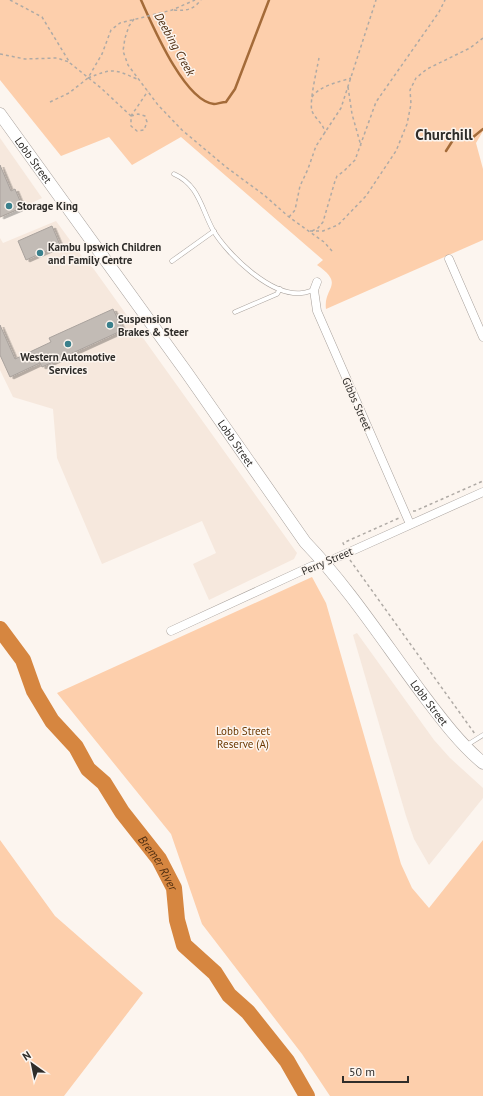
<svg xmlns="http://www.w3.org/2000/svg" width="483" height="1096" viewBox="0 0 483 1096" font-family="'PT Sans',sans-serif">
	<defs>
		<filter id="shadow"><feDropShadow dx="3.5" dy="2" stdDeviation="0" flood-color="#0004"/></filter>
	</defs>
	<rect width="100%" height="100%" fill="#fcf5ef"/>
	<g fill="#f6e8dd">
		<path d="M0,138L42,198L0,218Z"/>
		<path d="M56,221L86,262L93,268L297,553L294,559L209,600L193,564L216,553L202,521L102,564L57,458L53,409L13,397L0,370V238L3,243Z"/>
		<path d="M357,633L434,740L450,758L483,788V798L429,865L414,839L406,816L353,635Z"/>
	</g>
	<g fill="#fdcfac">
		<path d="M0,0H483V131L476,143L483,169V240L326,309C323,287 346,285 317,265L323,260L181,137L132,165L109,137L61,156L0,80Z"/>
		<path d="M312,577L326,603L401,864L412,888L429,908L483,840V1096H330L302,1054L202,924L171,834L57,693Z"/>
		<path d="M0,840L55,916L143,993L64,1096H0Z"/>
	</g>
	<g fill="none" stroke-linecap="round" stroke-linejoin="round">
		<g stroke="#a46b39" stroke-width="2.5">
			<path d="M141,0C152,24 184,101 214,104C217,104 222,102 226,102L235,89L269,0"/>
			<path d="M446,151L453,140L472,138L483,129"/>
		</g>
		<path stroke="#d68640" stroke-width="16" id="s1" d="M0,629L23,660L34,691L52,721L76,747L88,769L104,783L122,812L159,859L174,888L177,920L184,945L215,973L229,995L248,1012L287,1061L307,1096"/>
	</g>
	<g fill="#c2bbb5" stroke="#a9a29d" filter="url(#shadow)">
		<path d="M0,165L11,191L15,189L20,201L16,203L19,209L0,217Z"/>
		<path d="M52,226L60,245L26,260L18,241Z"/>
		<path d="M113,309L123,330L42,367L40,363L10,377L0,355V325L15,359L51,342L49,338Z"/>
	</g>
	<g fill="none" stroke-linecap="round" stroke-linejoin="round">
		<defs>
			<g id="lane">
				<path d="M174,174C199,185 201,208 213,230C227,254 271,297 302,293C306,293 310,291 314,290"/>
				<path d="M172,261L214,231"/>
				<path d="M235,312L277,294L280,289"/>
				<path d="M467,745L483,735"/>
			</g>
			<g id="street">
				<path d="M449,259L483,337"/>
				<path d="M317,282L314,290L317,311L410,524"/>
				<path d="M171,631L312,566L325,563L483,492"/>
			</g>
			<g id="secondary">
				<path id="s2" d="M0,114L187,373L305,542C349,588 383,641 421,692C440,717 459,743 483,763"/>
			</g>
		</defs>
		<use href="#lane" stroke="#a8a19c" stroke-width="5"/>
		<use href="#street" stroke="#a8a19c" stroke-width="9"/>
		<use href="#secondary" stroke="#a8a19c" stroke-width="13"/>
		<g stroke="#afaaa5" stroke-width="1.5" stroke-dasharray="3 3" stroke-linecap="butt">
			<path d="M10,0L42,17L70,63L101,88L131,116"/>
			<path d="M174,10C186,11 193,10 201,0"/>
			<path d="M134,19L129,26L125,38L123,51L128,65L158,105L182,130L226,167L264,195L289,217L324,242L332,251"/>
			<path d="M0,54L25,59L57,58L69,62"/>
			<path d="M319,58C317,69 309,102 312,111C315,119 324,124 325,133"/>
			<path d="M88,78C113,68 114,69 137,79"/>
			<path d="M348,87L352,114L361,146"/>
			<path d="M312,97C319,86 339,82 351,78"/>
			<path d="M50,102L69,93L88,78L102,54L111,30L120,23L172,10L195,0"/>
			<path d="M131,116L138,114L145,116L147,122L144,130L137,131L131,126V116L148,91"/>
			<path d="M289,217L295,210L300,186L308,169L316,146L341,108L376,0"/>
			<path d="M310,231H323L338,225L366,196L396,151L407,124L411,104L410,90L416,78L427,69L470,48L483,38"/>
			<path d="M312,231L318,228L323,222L335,181L337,176L344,171L355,160L376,102L439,12L445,0"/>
			<path d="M413,511H415L483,481"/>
			<path d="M344,545L343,543L399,518"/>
			<path d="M350,560L475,734"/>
		</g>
		<use href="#lane" stroke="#fff" stroke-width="4"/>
		<use href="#street" stroke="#fff" stroke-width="8"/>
		<use href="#secondary" stroke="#fff" stroke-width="12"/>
	</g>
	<g fill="#3a808c" stroke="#fcf5ef" stroke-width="1.5">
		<circle cx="9" cy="206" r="4"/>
		<circle cx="40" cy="253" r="4"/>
		<circle cx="110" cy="325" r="4"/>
		<circle cx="68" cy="344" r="4"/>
	</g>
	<g text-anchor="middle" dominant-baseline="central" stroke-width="3" stroke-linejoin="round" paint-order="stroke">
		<g font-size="11" fill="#2f2d2a" stroke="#fcf5ef">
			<text stroke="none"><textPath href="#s2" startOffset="57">Lobb Street</textPath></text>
			<text transform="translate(357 404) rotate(66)">Gibbs Street</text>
			<text stroke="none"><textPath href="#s2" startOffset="405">Lobb Street</textPath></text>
			<text transform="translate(327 561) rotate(-23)">Perry Street</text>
			<text stroke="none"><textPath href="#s2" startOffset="729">Lobb Street</textPath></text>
		</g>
		<g font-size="11" font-weight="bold" fill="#2f2d2a" stroke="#fcf5ef" text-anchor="start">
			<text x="17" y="206">Storage King</text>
			<text x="48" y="247">Kambu Ipswich Children<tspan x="48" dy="13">and Family Centre</tspan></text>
			<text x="118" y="319">Suspension<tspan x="118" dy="13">Brakes &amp; Steer</tspan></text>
			<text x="68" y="357" text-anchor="middle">Western Automotive<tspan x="68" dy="13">Services</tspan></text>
		</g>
		<g font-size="11" fill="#6c3800" stroke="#fcf5ef">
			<text x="243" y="731">Lobb Street<tspan x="243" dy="13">Reserve (A)</tspan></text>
		</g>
		<g font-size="12" font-style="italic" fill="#4e2d10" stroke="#fcf5ef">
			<text transform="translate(175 44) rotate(61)">Deebing Creek</text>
			<text stroke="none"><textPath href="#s1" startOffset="285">Bremer River</textPath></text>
		</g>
		<g font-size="15" font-weight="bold" fill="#2f2d2a" stroke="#fcf5ef">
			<text x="444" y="134">Churchill</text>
		</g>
	</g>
	<g transform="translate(32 1064) rotate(327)" stroke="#fcf5ef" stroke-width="3" paint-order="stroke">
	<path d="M0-3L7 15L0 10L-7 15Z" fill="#2f2d2a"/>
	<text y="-6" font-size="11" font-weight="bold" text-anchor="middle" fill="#2f2d2a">N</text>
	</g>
	<path d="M343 1076v6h65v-6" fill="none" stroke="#2f2d2a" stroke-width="2"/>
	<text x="349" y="1076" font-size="12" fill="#2f2d2a" stroke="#fcf5ef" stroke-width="3" paint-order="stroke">50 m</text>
</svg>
